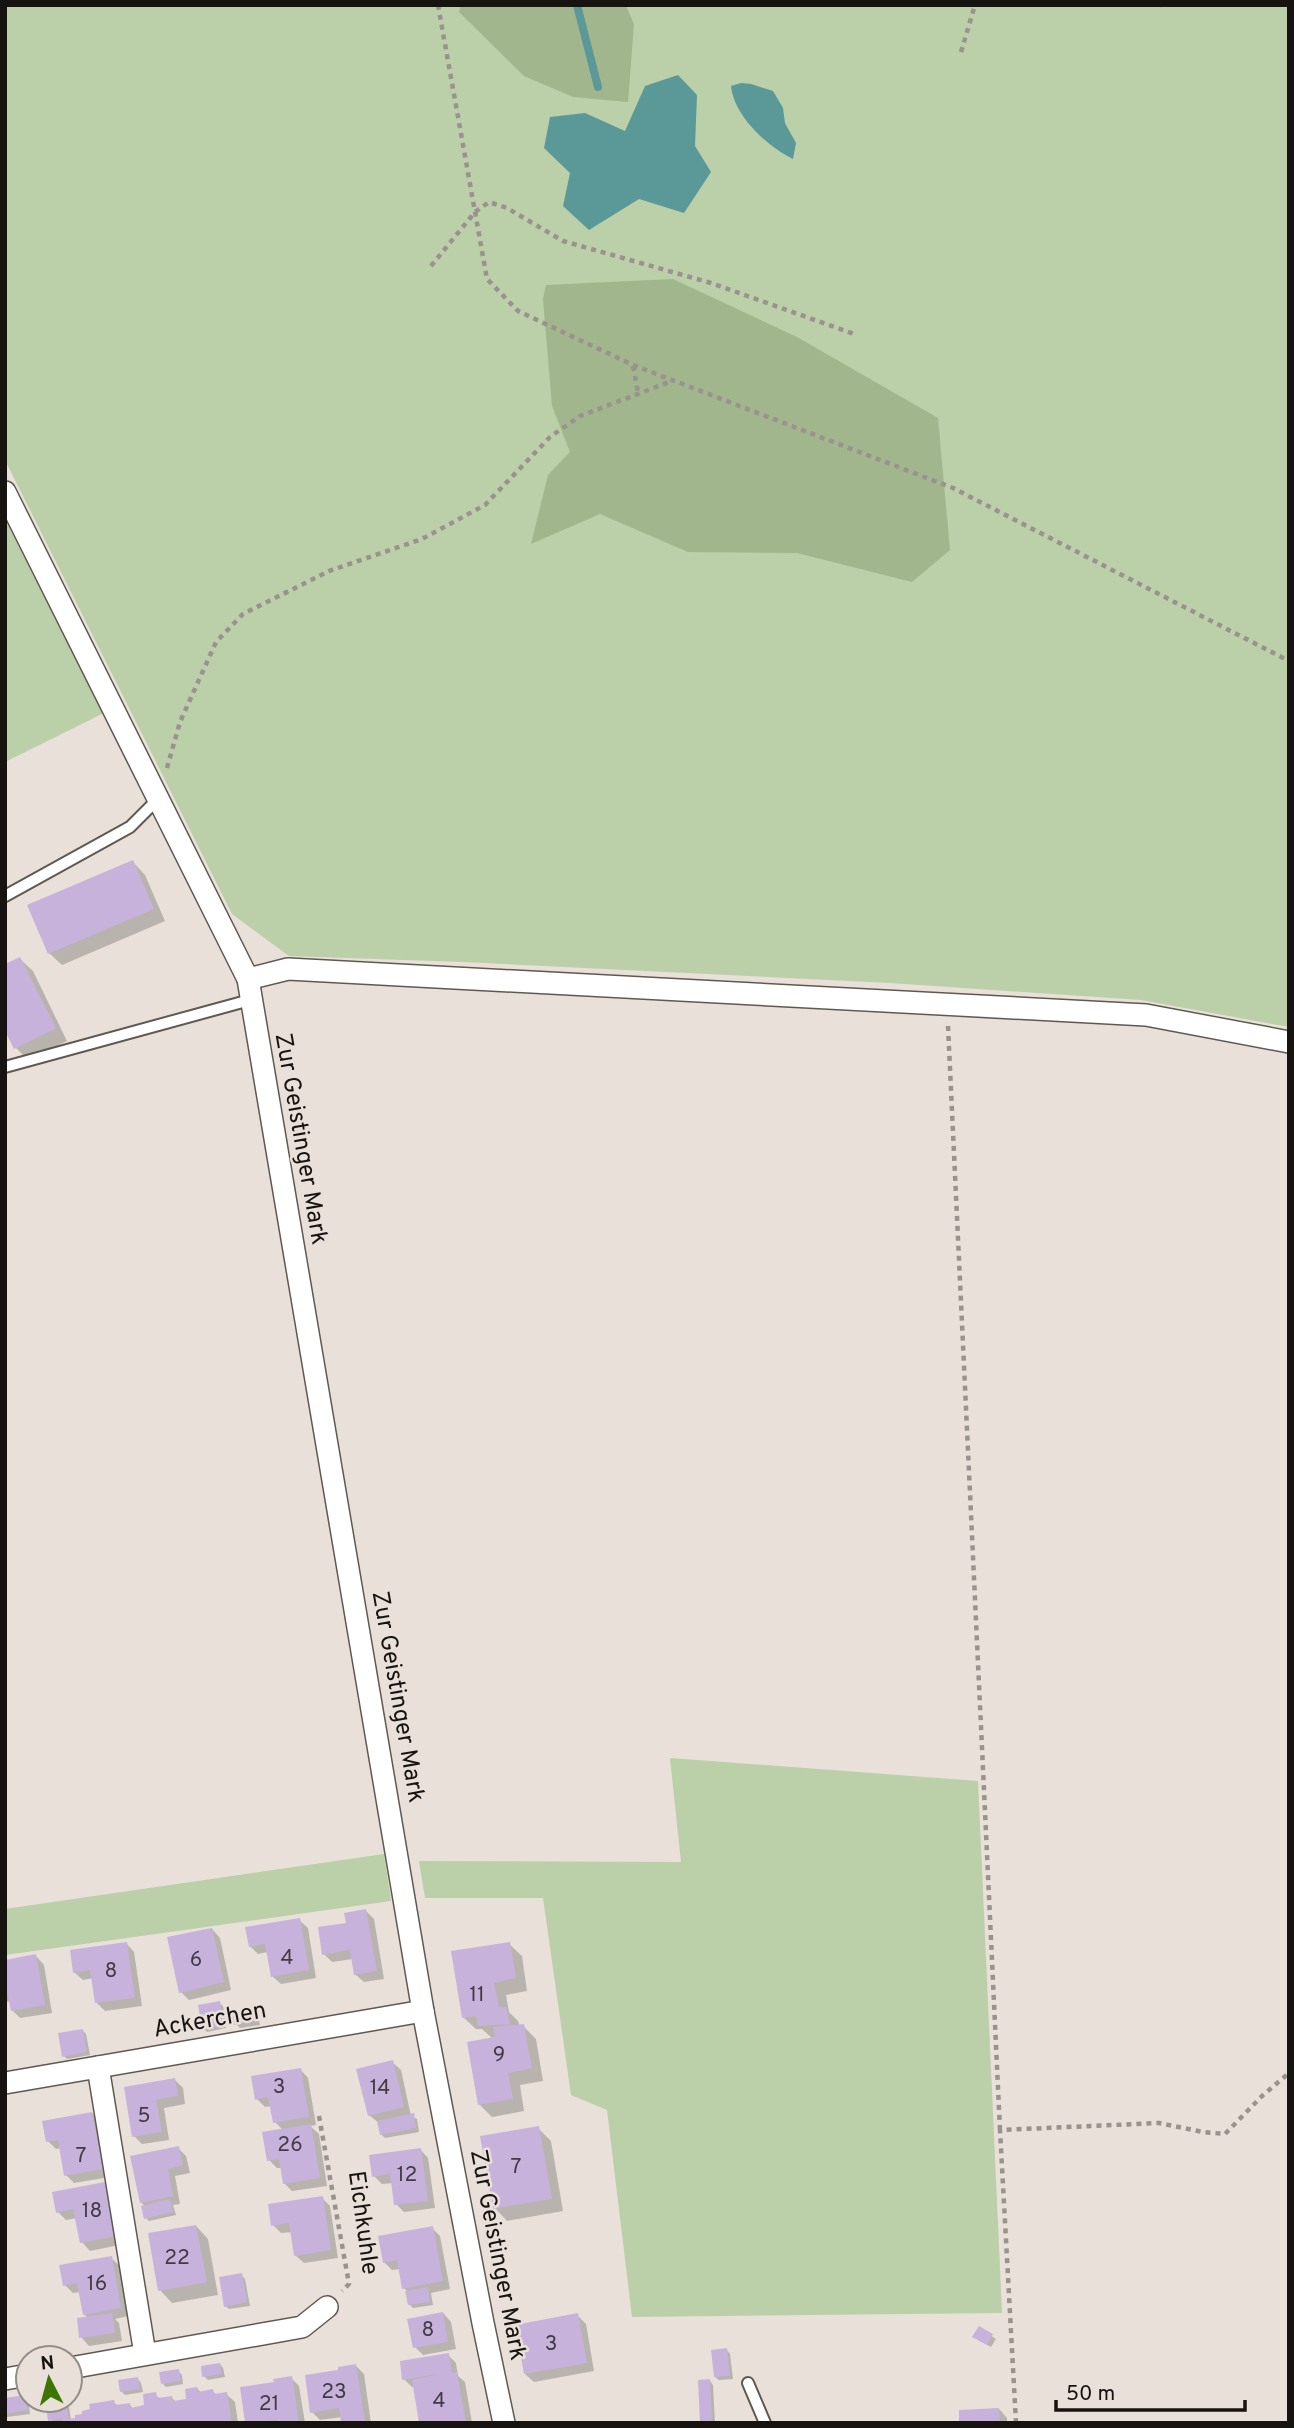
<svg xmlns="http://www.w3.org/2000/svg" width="1294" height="2428" viewBox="0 0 1294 2428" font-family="Overpass,sans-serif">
	<rect width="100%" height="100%" fill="#e8e0d9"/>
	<g fill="#bbcfa8">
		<path d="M5,5H460L459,12L634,24L626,5H1289V1027L1141,1000L890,983L462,962L289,956L232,914L5,460Z"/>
		<path d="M5,518L104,713L5,762Z"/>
		<path d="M670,1758L978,1781L1002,2313L632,2317L607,2110L571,2095L543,1898H425L419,1861L681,1862Z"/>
		<path d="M384,1854L391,1901L5,1955V1909Z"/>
	</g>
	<g fill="#a1b68c">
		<path d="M460,5H626L634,24L628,102L573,97L524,76L459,12Z"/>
		<path d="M673,279L797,337L938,418L950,550L912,582L797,553L688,552L600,514L531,544L548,475L570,452L552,406L543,299L546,285Z"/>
	</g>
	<g fill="#5b9898">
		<path d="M678,75L697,95L695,146L711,172L684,213L639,199L589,230L563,206L570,173L544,148L550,117L585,113L625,131L645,86Z"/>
		<path d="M741,83L751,84L773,91L783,108L785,123L796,143L793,159C767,146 734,116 731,86Z"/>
	</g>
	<g fill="#0003">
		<path d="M133,862L145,875L165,921L62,965L49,953Z"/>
		<path d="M20,959L33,971L67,1041L28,1060L16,1048Z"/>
		<path d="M366,1911L374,1919L384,1979L364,1982L355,1974L353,1959L332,1962L324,1954L348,1924Z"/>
		<path d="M299,1920L308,1928L316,1978L281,1984L272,1976L268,1952L258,1954L250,1946Z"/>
		<path d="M212,1929L220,1938L231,1990L189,2000L181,1992Z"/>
		<path d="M126,1943L134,1952L142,2006L105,2011L97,2003L93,1978L83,1980L74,1972Z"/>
		<path d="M509,1944L522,1956L527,1991L506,1995L509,2012L518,2021L520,2026H523L536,2039L543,2081L520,2085L524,2111L492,2117L480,2105L493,2039L482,2029H476L463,2017Z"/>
		<path d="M36,1956L44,1965L52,2013L20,2018L12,2010L11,2001L5,2002V1962Z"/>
		<path d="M219,2003L223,2006L226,2028L207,2032L203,2028Z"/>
		<path d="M254,2011L258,2015L260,2025L240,2028L236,2024Z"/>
		<path d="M83,2031L86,2034L90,2055L67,2059L64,2056Z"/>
		<path d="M392,2062L401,2070L411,2116L417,2119L419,2132L385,2138L381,2134L379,2123L369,2115Z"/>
		<path d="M300,2069L308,2078L316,2125L310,2126L319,2134L327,2186L292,2191L284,2183L282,2168H277L269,2160L283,2130L275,2122L272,2106L265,2107L257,2099Z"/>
		<path d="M175,2080L183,2088L185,2104L164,2108L169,2140L142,2144L134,2136L126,2089Z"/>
		<path d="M92,2113L100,2122L110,2177L74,2183L66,2175L61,2148L56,2149L48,2141Z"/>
		<path d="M538,2128L551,2141L563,2211L507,2221L495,2208Z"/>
		<path d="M178,2148L186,2156L190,2173L175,2176L180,2204L173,2205L176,2215L149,2221L146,2218L145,2207L141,2202Z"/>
		<path d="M420,2149L428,2158L435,2208L404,2212L396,2204L393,2183L382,2184L374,2176Z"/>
		<path d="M105,2183L113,2192L124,2244L90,2251L82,2242L77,2218L66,2220L58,2212Z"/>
		<path d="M322,2198L330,2206L338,2258L304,2263L295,2255L292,2232L281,2233L273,2225Z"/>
		<path d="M196,2226L208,2239L218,2295L172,2303L160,2290Z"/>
		<path d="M432,2228L440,2236L450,2289L431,2293L433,2305L413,2308L409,2304L407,2291L404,2288L400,2269L392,2270L384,2262Z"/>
		<path d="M111,2258L120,2266L128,2316L115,2319L119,2323L122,2341L89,2346L81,2337L88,2318L84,2314L81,2292L73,2293L65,2285Z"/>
		<path d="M241,2275L245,2279L250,2306L229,2309L225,2306Z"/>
		<path d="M443,2313L451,2322L456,2349L423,2355L415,2347Z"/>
		<path d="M577,2315L586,2324L594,2371L534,2382L525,2374Z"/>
		<path d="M979,2328L996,2339L991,2347L978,2340Z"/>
		<path d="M727,2350L730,2354L733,2379L719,2380L715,2377Z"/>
		<path d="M448,2355L456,2363L458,2376L465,2382L472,2423H421L415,2387H412L404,2379Z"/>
		<path d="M220,2364L223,2368L225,2377L208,2380L204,2376Z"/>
		<path d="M356,2366L364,2374L371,2423H343L342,2417L320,2420L312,2412L340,2372Z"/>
		<path d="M178,2371L182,2375L183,2384L166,2387L163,2384Z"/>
		<path d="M291,2378L299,2386L305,2423H247L276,2383Z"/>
		<path d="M138,2379L141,2383L143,2392L125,2395L121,2391Z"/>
		<path d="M710,2381L713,2385L715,2423H702Z"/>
		<path d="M197,2388L201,2393L212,2391L217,2395L226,2394L235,2402L238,2423H52L47,2400H68L71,2421L114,2402L118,2407L130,2405L133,2409L146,2407L155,2394L161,2400L172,2398L176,2402L188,2400Z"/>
		<path d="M24,2396L28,2400L30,2414L7,2417L5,2415V2399Z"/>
		<path d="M999,2409L1007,2418V2423H961Z"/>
	</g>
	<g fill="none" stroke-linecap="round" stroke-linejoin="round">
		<path stroke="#5b9898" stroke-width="8" d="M577,5L598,87"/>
	</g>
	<g fill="#c7b2dc">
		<path d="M133,860L154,909L48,954L27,905Z"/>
		<path d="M20,957L56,1028L14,1049L5,1031V964Z"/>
		<path d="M366,1909L377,1971L354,1975L350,1950L322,1955L318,1927L346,1923L344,1913Z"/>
		<path d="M300,1918L309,1970L271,1977L265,1944L249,1947L245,1927Z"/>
		<path d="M212,1928L224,1982L179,1993L167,1937Z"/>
		<path d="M127,1942L135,1998L95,2003L90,1970L73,1973L70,1950Z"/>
		<path d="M510,1942L516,1978L494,1983L499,2007H506L510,2024L478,2026L476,2016L462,2018L451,1951Z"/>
		<path d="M36,1954L45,2005L11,2011L7,1992L5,1993V1960Z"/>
		<path d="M220,2001L224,2025L202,2029L198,2005Z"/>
		<path d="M255,2010L257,2021L234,2025L232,2014Z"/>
		<path d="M524,2024L532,2068L508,2073L513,2099L478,2105L467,2042L495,2037L493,2027Z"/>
		<path d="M83,2029L87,2052L62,2057L58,2033Z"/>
		<path d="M393,2060L404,2107L368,2116L356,2069Z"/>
		<path d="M301,2068L309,2117L273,2123L268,2097L255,2100L251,2076Z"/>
		<path d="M175,2078L178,2096L156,2100L162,2132L132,2137L124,2087Z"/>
		<path d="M92,2112L103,2169L64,2176L58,2140L46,2142L42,2121Z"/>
		<path d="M414,2113L416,2128L380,2135L377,2121Z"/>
		<path d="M311,2124L320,2178L283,2184L279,2159L267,2161L262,2132Z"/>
		<path d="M539,2126L552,2199L493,2209L480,2136Z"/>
		<path d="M179,2146L183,2165L168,2169L173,2196L140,2203L130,2156Z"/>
		<path d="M421,2148L428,2201L394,2205L390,2174L372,2177L369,2155Z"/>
		<path d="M105,2182L116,2236L80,2243L73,2209L56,2213L52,2192Z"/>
		<path d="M323,2196L331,2250L294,2256L289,2223L271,2226L268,2204Z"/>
		<path d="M170,2199L173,2212L144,2219L141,2206Z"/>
		<path d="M196,2225L207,2282L158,2291L148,2233Z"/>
		<path d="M433,2226L443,2281L402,2289L397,2260L383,2263L378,2236Z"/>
		<path d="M112,2256L121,2308L83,2315L77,2283L63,2286L59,2265Z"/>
		<path d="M242,2273L247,2302L224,2307L219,2277Z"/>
		<path d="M428,2287L430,2302L408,2305L405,2291Z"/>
		<path d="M443,2312L448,2342L413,2348L407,2319Z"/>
		<path d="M112,2313L115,2333L79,2338L77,2318Z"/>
		<path d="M578,2313L587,2363L524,2374L515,2325Z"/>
		<path d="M979,2326L993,2334L987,2345L972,2337Z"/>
		<path d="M727,2348L730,2376L714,2377L711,2350Z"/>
		<path d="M449,2353L452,2373L457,2372L466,2423H419L412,2380L439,2374L402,2380L400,2361Z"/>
		<path d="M220,2363L222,2374L202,2377L201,2366Z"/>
		<path d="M356,2364L365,2421L341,2423L339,2408L310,2413L305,2375L338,2370V2367Z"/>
		<path d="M179,2369L181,2381L161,2384L159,2372Z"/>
		<path d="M292,2376L299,2423H277V2420L245,2423L240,2387L274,2382L273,2379Z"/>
		<path d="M138,2377L140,2389L120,2392L118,2380Z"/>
		<path d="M710,2379L712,2423H700L698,2380Z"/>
		<path d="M197,2387L198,2392L213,2389L214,2394L227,2392L232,2423H62V2419L48,2421L45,2400H65L69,2419L75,2418V2415L82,2414V2411L90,2409L89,2404L114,2400L115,2405L130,2403L131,2408L144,2405L143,2394L156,2392L157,2398L172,2396L173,2401L186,2399L185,2389Z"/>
		<path d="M25,2395L28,2410L5,2414V2398Z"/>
		<path d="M999,2408L1000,2423H959V2410Z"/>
	</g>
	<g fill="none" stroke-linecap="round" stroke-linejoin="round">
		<defs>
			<g id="lane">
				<path d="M5,896L130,827L158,799"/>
				<path d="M5,1067L250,1000"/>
				<path d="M748,2383L765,2423"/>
			</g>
			<g id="street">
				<path d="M5,492L248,979L423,2011L483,2323L504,2423"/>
				<path d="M248,979L288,969L1146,1015L1289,1042"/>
				<path d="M98,2067L145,2354"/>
				<path d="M5,2083L423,2011"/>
				<path d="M70,2368L302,2327L327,2307"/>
				<path d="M5,2379L28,2375"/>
			</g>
		</defs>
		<use href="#lane" stroke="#5f5952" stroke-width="14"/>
		<use href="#street" stroke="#5f5952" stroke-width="24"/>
		<g stroke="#99928d" stroke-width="4.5" stroke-dasharray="5 5" stroke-linecap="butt">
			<path d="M438,5L487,279L518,311L633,365L953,488L1289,661"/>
			<path d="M1161,5L1162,6"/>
			<path d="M961,52L975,5"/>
			<path d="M431,266L475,212L489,202L507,208L563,241L711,283L857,335"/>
			<path d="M633,366L638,392"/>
			<path d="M167,768L180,722L216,642L243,614L329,571L422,539L485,505L550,437L580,416L672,381"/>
			<path d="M948,1026L1000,2130"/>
			<path d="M319,2116L349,2284L342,2291"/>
			<path d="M1016,2423L1000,2130L1159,2123L1203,2132L1225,2134L1262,2096L1289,2073"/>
		</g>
		<use href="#lane" stroke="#fff" stroke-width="10"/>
		<use href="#street" stroke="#fff" stroke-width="21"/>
	</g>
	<g text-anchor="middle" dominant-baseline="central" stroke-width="5" stroke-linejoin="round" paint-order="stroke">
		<g font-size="21" fill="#423b44">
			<text x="287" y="1958">4</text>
			<text x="196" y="1960">6</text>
			<text x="111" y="1971">8</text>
			<text x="477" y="1995">11</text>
			<text x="499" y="2055">9</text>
			<text x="279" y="2087">3</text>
			<text x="380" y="2088">14</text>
			<text x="144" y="2116">5</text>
			<text x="290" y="2145">26</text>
			<text x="81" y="2156">7</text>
			<text x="516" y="2167">7</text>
			<text x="407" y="2175">12</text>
			<text x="92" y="2211">18</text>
			<text x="177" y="2258">22</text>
			<text x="97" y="2284">16</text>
			<text x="428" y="2330">8</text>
			<text x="551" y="2344">3</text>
			<text x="334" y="2392">23</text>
			<text x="439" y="2401">4</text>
			<text x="269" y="2404">21</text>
		</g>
		<g font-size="24" fill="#161311" stroke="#e8e0d9">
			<text transform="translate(300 1139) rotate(80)">Zur Geistinger Mark</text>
			<text transform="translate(397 1697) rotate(80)">Zur Geistinger Mark</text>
			<text transform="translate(210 2021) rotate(-10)">Ackerchen</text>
			<text transform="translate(362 2223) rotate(82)">Eichkuhle</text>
			<text transform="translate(497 2255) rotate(79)">Zur Geistinger Mark</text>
		</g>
	</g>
	<rect width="1294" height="2428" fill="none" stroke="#161311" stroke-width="14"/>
	<g transform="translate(49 2379) rotate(354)"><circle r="33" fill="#e8e0d9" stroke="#948e89" stroke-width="2"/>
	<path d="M0-5L12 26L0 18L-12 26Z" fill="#3d7505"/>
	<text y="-10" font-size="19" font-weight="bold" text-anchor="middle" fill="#161311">N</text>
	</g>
	<path d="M1056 2400v10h189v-10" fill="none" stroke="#161311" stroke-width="3.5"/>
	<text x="1066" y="2400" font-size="21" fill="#161311" stroke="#e8e0d9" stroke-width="5" paint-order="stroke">50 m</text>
</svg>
